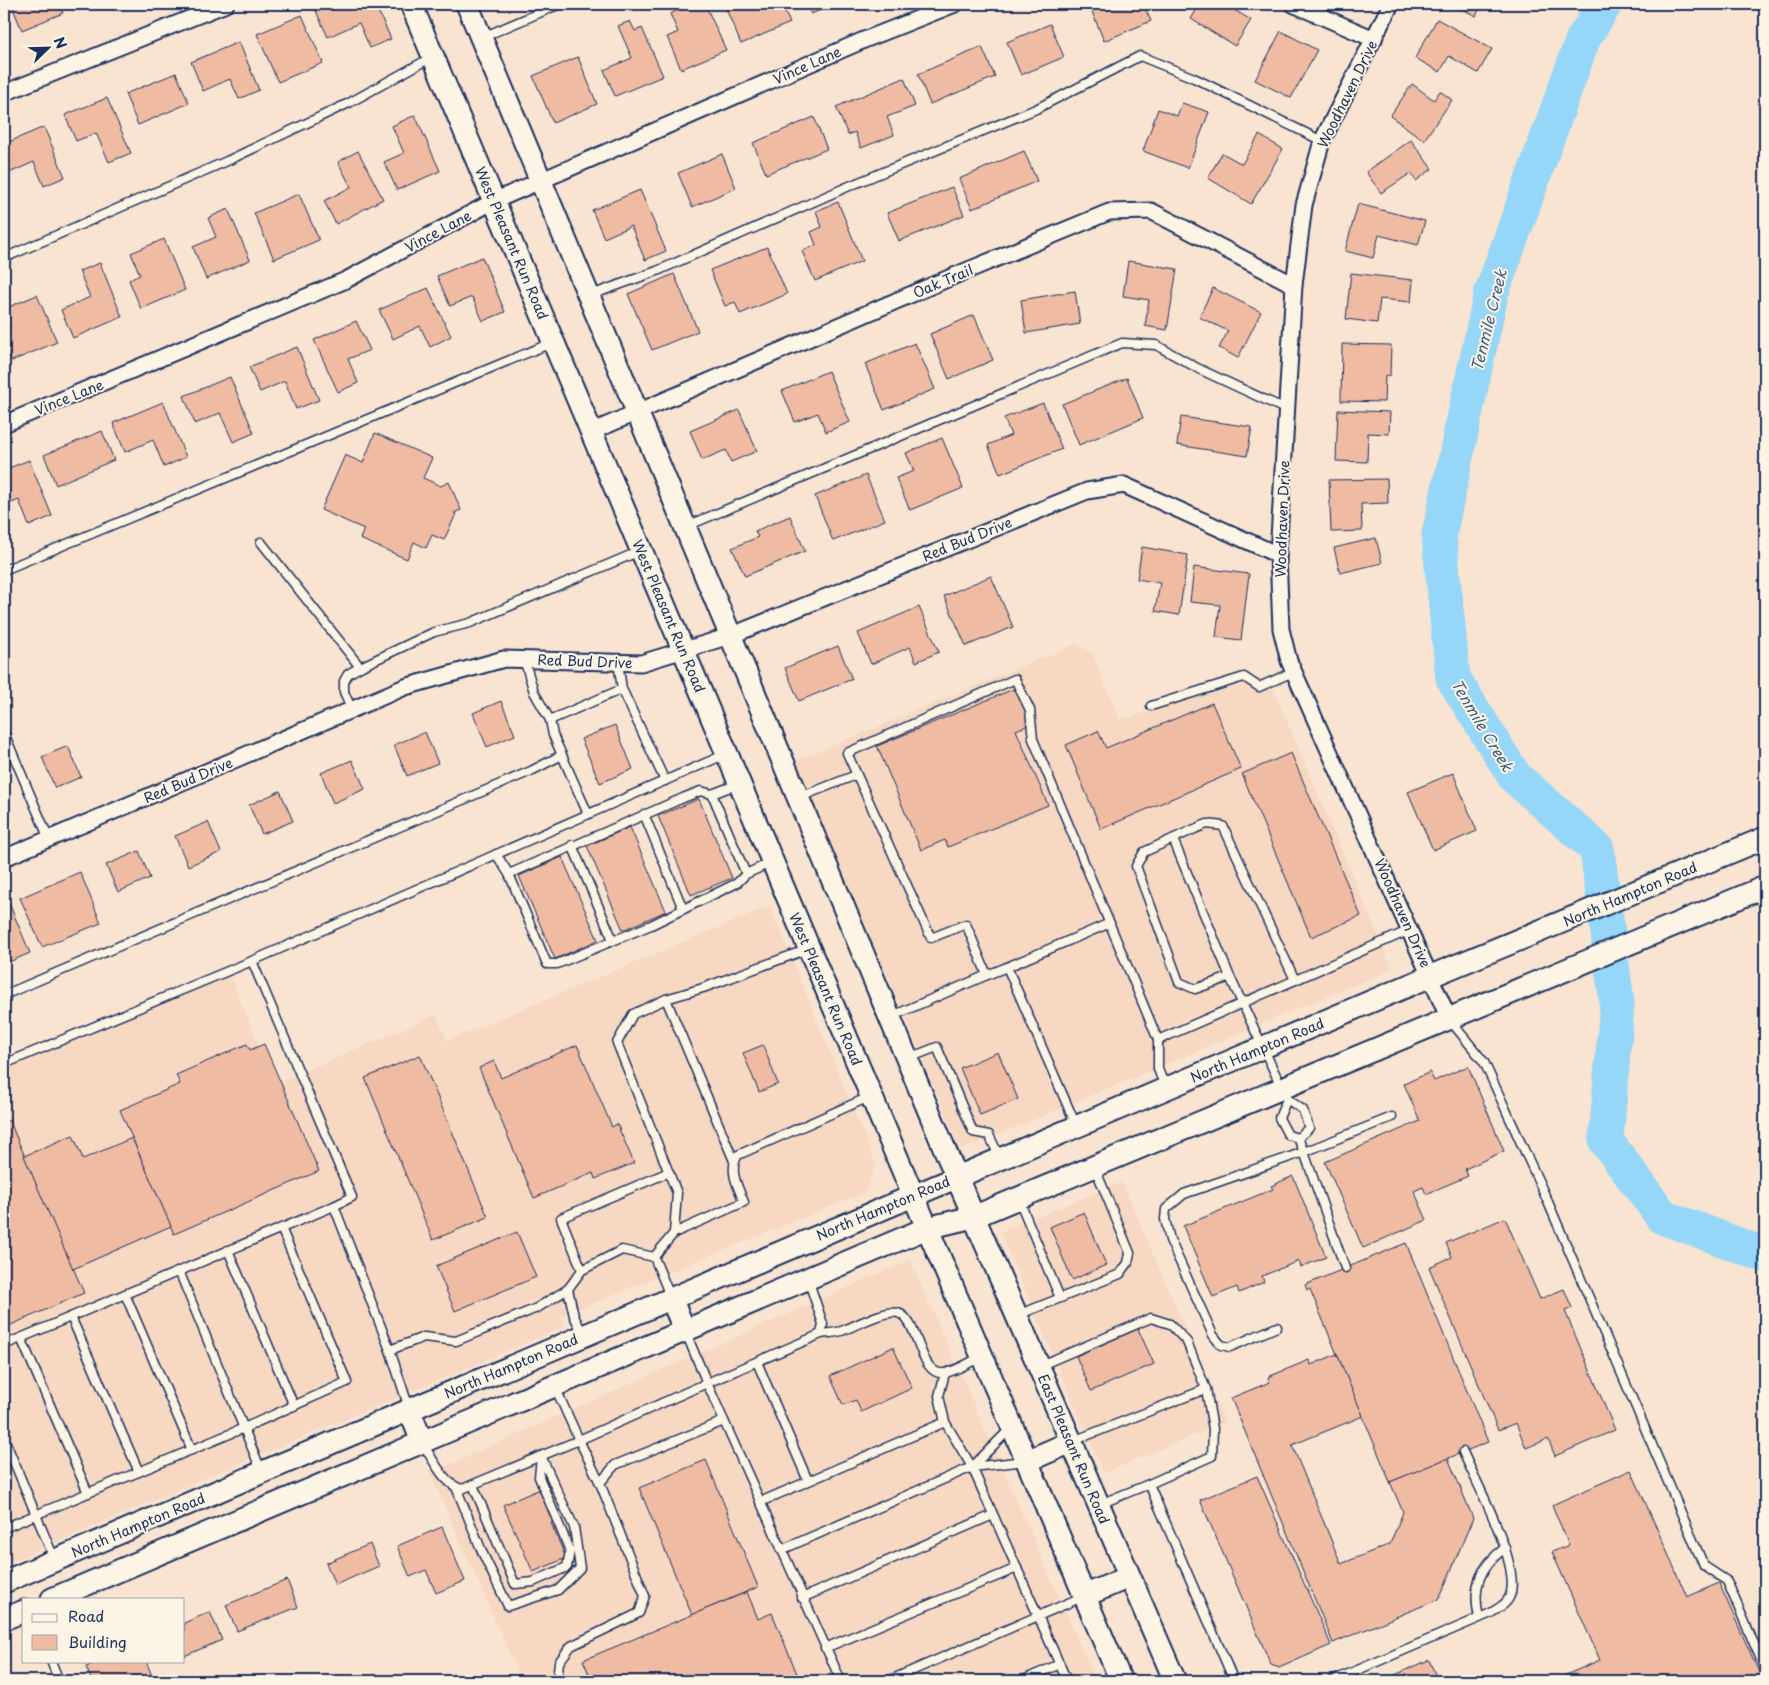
<svg xmlns="http://www.w3.org/2000/svg" width="1769" height="1685" viewBox="0 0 1769 1685" font-family="'Playpen Sans',sans-serif">
	<rect width="100%" height="100%" fill="#f8e4d1"/>
	<filter id="ink" filterUnits="userSpaceOnUse"><feTurbulence type="fractalNoise" baseFrequency=".02" numOctaves="2"/><feDisplacementMap in="SourceGraphic" scale="10" xChannelSelector="R" yChannelSelector="G"/><feConvolveMatrix kernelMatrix="1 2 1 2 8 2 1 2 1" color-interpolation-filters="sRGB"/></filter>
	<g filter="url(#ink)">
		<g fill="#f6d8c3">
			<path d="M1076,644L1092,653L1120,720L1268,677L1392,969L961,1150L796,761Z"/>
			<path d="M770,906L876,1165L864,1193L561,1316L564,1327L205,1478L4,1565V1059L226,966L275,1084L436,1015L447,1041Z"/>
			<path d="M1122,1182L1225,1422L1104,1473L1000,1232Z"/>
			<path d="M910,1260L1096,1681H522L430,1473Z"/>
		</g>
		<g fill="none" stroke-linecap="round" stroke-linejoin="round">
			<path stroke="#96d6f8" stroke-width="35" d="M1605,4L1583,39L1491,294L1439,535L1453,678L1515,777L1597,849L1617,1003L1606,1141L1663,1217L1765,1255"/>
		</g>
		<g fill="#f0bba3" stroke="#1b2f5e">
			<path d="M11,4H59L63,13L22,30Z"/>
			<path d="M327,4H375L391,39L370,48L359,23L328,37L315,9Z"/>
			<path d="M692,4H705L726,50L681,69L667,37L678,32L670,14Z"/>
			<path d="M724,4H781L790,23L741,44Z"/>
			<path d="M807,4H836L811,14Z"/>
			<path d="M1103,4H1143L1151,21L1104,41L1091,9Z"/>
			<path d="M1200,4H1224L1251,20L1235,46L1191,19Z"/>
			<path d="M1452,4H1482L1476,16Z"/>
			<path d="M302,15L323,63L278,82L257,34Z"/>
			<path d="M1437,19L1492,49L1478,73L1449,56L1440,72L1415,58Z"/>
			<path d="M630,21L635,31L642,28L663,76L615,96L604,70L632,58L618,26Z"/>
			<path d="M1050,24L1064,57L1021,75L1007,42Z"/>
			<path d="M1281,31L1317,50L1291,98L1255,80Z"/>
			<path d="M239,42L259,90L239,99L230,79L203,91L191,62Z"/>
			<path d="M982,47L995,77L930,104L918,74Z"/>
			<path d="M578,57L597,104L553,123L533,76Z"/>
			<path d="M176,73L189,103L138,125L125,94Z"/>
			<path d="M904,78L915,106L887,117L894,135L861,148L855,132L848,135L836,107Z"/>
			<path d="M1412,84L1434,100L1440,91L1452,100L1424,140L1390,116Z"/>
			<path d="M107,98L131,153L109,162L96,133L76,141L65,115Z"/>
			<path d="M1182,103L1209,112L1188,168L1143,151L1158,109L1177,116Z"/>
			<path d="M415,115L440,171L397,190L384,162L404,153L392,126Z"/>
			<path d="M814,117L827,149L766,174L753,143Z"/>
			<path d="M44,127L65,177L44,186L34,162L7,174L4,165V144Z"/>
			<path d="M1259,135L1283,149L1251,204L1208,178L1222,153L1242,164Z"/>
			<path d="M1411,140L1432,169L1416,181L1411,173L1381,193L1366,172Z"/>
			<path d="M358,151L383,199L336,224L324,201L351,187L338,162Z"/>
			<path d="M1024,151L1037,181L972,209L959,179Z"/>
			<path d="M722,154L736,188L692,207L678,173Z"/>
			<path d="M952,187L964,215L899,241L887,213Z"/>
			<path d="M640,190L666,251L645,260L631,226L604,238L592,210Z"/>
			<path d="M299,194L319,240L274,259L254,213Z"/>
			<path d="M838,202L862,261L815,281L802,251L816,245L811,232L822,227L816,211Z"/>
			<path d="M1358,204L1425,221L1418,245L1379,235L1373,258L1345,251Z"/>
			<path d="M228,209L250,260L206,279L193,247L216,237L208,218Z"/>
			<path d="M164,239L185,290L141,309L129,280L140,275L131,253Z"/>
			<path d="M767,247L787,294L740,314L735,302L725,306L710,270Z"/>
			<path d="M482,257L505,312L483,321L472,297L450,306L437,276Z"/>
			<path d="M1128,261L1177,269L1167,330L1145,326L1149,300L1123,296Z"/>
			<path d="M100,263L122,317L73,338L61,310L90,297L79,271Z"/>
			<path d="M1351,273L1413,280L1411,302L1380,299L1377,323L1346,319Z"/>
			<path d="M674,274L698,331L652,350L628,294Z"/>
			<path d="M428,288L451,336L430,347L420,326L393,339L379,310Z"/>
			<path d="M1213,288L1261,312L1238,358L1219,348L1228,331L1199,317Z"/>
			<path d="M1075,291L1080,324L1026,333L1021,300Z"/>
			<path d="M37,295L57,342L12,361L4,342V331L10,328L4,309Z"/>
			<path d="M974,315L993,360L949,379L930,334Z"/>
			<path d="M356,321L370,350L348,359L358,383L338,392L314,340Z"/>
			<path d="M915,343L935,389L884,410L865,364Z"/>
			<path d="M1342,344L1391,345L1390,376L1385,375L1384,402L1341,401Z"/>
			<path d="M297,347L319,400L296,409L285,381L260,392L249,367Z"/>
			<path d="M828,371L850,422L826,432L818,413L795,422L782,391Z"/>
			<path d="M230,377L254,433L233,442L220,413L195,424L184,396Z"/>
			<path d="M1127,378L1143,418L1079,445L1062,404Z"/>
			<path d="M163,402L186,457L164,467L153,440L125,452L113,423Z"/>
			<path d="M1043,403L1062,449L1000,474L988,445L1011,435L1004,418Z"/>
			<path d="M739,410L757,451L731,462L726,450L702,460L690,431Z"/>
			<path d="M1338,410L1390,412L1389,434L1368,433L1367,462L1336,461Z"/>
			<path d="M1181,417L1252,427L1247,456L1177,445Z"/>
			<path d="M102,431L114,460L56,485L44,455Z"/>
			<path d="M375,433L432,458L423,478L441,486L449,482L461,510L454,513L456,514L444,540L432,535L426,548L414,542L407,559L360,539L364,529L321,510L345,455L363,463Z"/>
			<path d="M942,438L963,488L910,510L896,478L914,471L906,453Z"/>
			<path d="M29,460L52,516L29,526L19,500L4,506V470Z"/>
			<path d="M866,475L885,520L833,541L815,496Z"/>
			<path d="M1387,479L1388,503L1361,504L1362,531L1331,532L1329,480Z"/>
			<path d="M790,516L805,551L745,576L732,548L758,537L755,531Z"/>
			<path d="M1376,538L1382,563L1340,573L1334,548Z"/>
			<path d="M1142,547L1188,555L1179,615L1155,611L1160,583L1137,579Z"/>
			<path d="M1194,567L1249,574L1241,640L1216,637L1220,605L1190,602Z"/>
			<path d="M991,576L1013,627L966,646L944,596Z"/>
			<path d="M919,607L939,652L916,662L910,647L871,664L858,633Z"/>
			<path d="M838,646L852,679L799,701L785,668Z"/>
			<path d="M1016,688L1031,724L1016,730L1048,805L948,847L945,840L921,850L877,746Z"/>
			<path d="M501,701L515,735L487,747L473,713Z"/>
			<path d="M1212,703L1241,769L1101,829L1066,745L1098,731L1106,748Z"/>
			<path d="M615,725L633,769L600,783L581,739Z"/>
			<path d="M425,732L438,763L407,776L394,745Z"/>
			<path d="M68,746L81,777L55,788L42,757Z"/>
			<path d="M1291,753L1361,916L1311,937L1242,774Z"/>
			<path d="M352,760L365,789L333,803L321,773Z"/>
			<path d="M1453,773L1477,831L1433,850L1408,792Z"/>
			<path d="M280,791L293,821L262,834L249,805Z"/>
			<path d="M699,799L732,878L691,895L658,816Z"/>
			<path d="M208,822L221,852L188,866L175,836Z"/>
			<path d="M630,827L666,911L623,930L587,846Z"/>
			<path d="M139,851L150,878L118,892L106,865Z"/>
			<path d="M562,857L598,940L555,959L519,876Z"/>
			<path d="M80,872L101,923L42,947L20,898Z"/>
			<path d="M9,903L30,953L9,962L6,955L4,956V906Z"/>
			<path d="M247,1044L250,1050L264,1044L319,1171L174,1234L120,1110L180,1084L176,1075Z"/>
			<path d="M577,1045L612,1127L617,1124L634,1163L595,1179L593,1173L534,1198L479,1068L494,1061L501,1078Z"/>
			<path d="M763,1045L778,1084L759,1092L743,1053Z"/>
			<path d="M998,1052L1018,1099L980,1115L960,1068Z"/>
			<path d="M420,1055L488,1217L433,1240L365,1078Z"/>
			<path d="M1468,1066L1504,1151L1465,1169L1468,1176L1426,1194L1423,1187L1414,1191L1427,1220L1363,1248L1325,1162L1420,1121L1404,1084L1430,1072L1434,1081Z"/>
			<path d="M9,1120L84,1293L4,1328V1123Z"/>
			<path d="M73,1135L83,1159L132,1138L171,1226L73,1269L24,1156Z"/>
			<path d="M1293,1176L1326,1257L1301,1267L1299,1261L1262,1276L1264,1282L1239,1293L1237,1287L1213,1297L1183,1226L1273,1189L1271,1186Z"/>
			<path d="M1084,1212L1106,1265L1072,1280L1050,1227Z"/>
			<path d="M1505,1218L1540,1299L1564,1289L1572,1308L1565,1311L1615,1430L1555,1456L1548,1439L1526,1448L1516,1423L1498,1430L1429,1267L1452,1257L1446,1243Z"/>
			<path d="M517,1232L536,1277L455,1311L436,1266Z"/>
			<path d="M1406,1243L1488,1442L1390,1482L1310,1289L1307,1290L1305,1285Z"/>
			<path d="M1138,1329L1154,1364L1091,1391L1076,1356Z"/>
			<path d="M893,1347L912,1388L861,1412L856,1400L843,1405L830,1376Z"/>
			<path d="M1337,1354L1363,1416L1292,1445L1341,1564L1390,1544L1403,1512L1390,1482L1448,1458L1473,1518L1439,1599L1333,1643L1231,1398L1270,1382L1268,1377L1309,1360L1311,1365Z"/>
			<path d="M706,1460L758,1587L692,1615L639,1488Z"/>
			<path d="M1631,1470L1687,1597L1719,1583L1763,1681H1552L1600,1660L1552,1552L1569,1545L1552,1505Z"/>
			<path d="M1257,1476L1331,1645L1279,1668L1271,1665L1200,1500Z"/>
			<path d="M540,1489L554,1522L551,1523L566,1558L533,1572L503,1505Z"/>
			<path d="M442,1527L465,1581L436,1593L426,1570L410,1577L397,1546Z"/>
			<path d="M370,1544L379,1566L335,1585L326,1563Z"/>
			<path d="M287,1580L298,1607L237,1631L226,1605Z"/>
			<path d="M747,1592L758,1619L772,1613L800,1681H592L583,1660Z"/>
			<path d="M210,1612L222,1640L184,1656V1623Z"/>
			<path d="M1429,1660L1438,1681H1381Z"/>
			<path d="M99,1661H146L154,1681H92L86,1667Z"/>
		</g>
		<g fill="none" stroke-linecap="round" stroke-linejoin="round">
			<defs>
				<g id="service">
					<path d="M483,37L560,4"/>
					<path d="M4,258L227,161L349,103L432,57"/>
					<path d="M591,295L657,271L847,187L1036,109L1140,56L1194,78L1322,141"/>
					<path d="M687,526L1122,343L1156,345L1199,369L1287,410"/>
					<path d="M261,542L360,667"/>
					<path d="M4,570L551,343"/>
					<path d="M524,659L534,692L550,720"/>
					<path d="M618,662L622,689L665,781"/>
					<path d="M1151,706L1244,677L1259,687L1293,672"/>
					<path d="M352,710L344,692V681L348,674L360,667L434,632L470,623L640,551"/>
					<path d="M4,733L49,839"/>
					<path d="M738,784L712,794L701,791L683,798L509,874L547,964H557L651,925L737,883L746,874L770,863"/>
					<path d="M712,794L746,874"/>
					<path d="M800,797L856,775"/>
					<path d="M588,814L553,735L550,720L622,689"/>
					<path d="M644,814L683,909"/>
					<path d="M1173,839L1230,977"/>
					<path d="M572,845L613,940"/>
					<path d="M496,854L509,874"/>
					<path d="M252,961L352,1197L334,1206L390,1350L409,1408"/>
					<path d="M1007,967L1110,923"/>
					<path d="M1295,980L1223,826L1207,824L1190,831L1144,852L1136,866L1179,982L1195,989L1230,977L1287,1099L1303,1110L1309,1128L1298,1138"/>
					<path d="M4,995L531,771L562,755"/>
					<path d="M666,999L734,1161"/>
					<path d="M890,1017L987,975"/>
					<path d="M1449,1019L1484,1062L1548,1202L1704,1566L1727,1581L1765,1669"/>
					<path d="M1158,1040V1069L1165,1087"/>
					<path d="M909,1058L937,1047L973,1132L989,1135L1000,1158"/>
					<path d="M4,1064L252,961L726,754"/>
					<path d="M1287,1099L1279,1118L1288,1135L1298,1138L1304,1152L1345,1268"/>
					<path d="M1076,1125L1007,967L987,975L966,924L931,938L847,753L1015,679L1030,710L1033,739L1158,1040L1410,930"/>
					<path d="M1019,1200L1060,1298"/>
					<path d="M674,1233L744,1202C738,1187 728,1170 738,1155L869,1097"/>
					<path d="M228,1250L294,1406"/>
					<path d="M582,1270L561,1218L669,1172"/>
					<path d="M179,1271L261,1470"/>
					<path d="M125,1294L192,1450"/>
					<path d="M670,1296L654,1257L674,1233L677,1193L617,1043L633,1014L666,999L703,988L808,949"/>
					<path d="M1018,1315L1120,1274L1128,1263L1130,1253L1095,1168"/>
					<path d="M71,1317L139,1472"/>
					<path d="M1277,1327L1230,1347L1221,1345L1213,1335L1170,1240L1165,1219L1166,1209L1184,1194L1304,1152L1392,1117"/>
					<path d="M583,1334L574,1316L568,1289L582,1270L622,1250L654,1257"/>
					<path d="M821,1334C829,1333 837,1333 844,1330C857,1325 886,1309 898,1313C920,1320 918,1377 945,1373C956,1371 970,1362 981,1357"/>
					<path d="M21,1338L88,1493"/>
					<path d="M4,1345L334,1206"/>
					<path d="M390,1350L424,1337L456,1341L537,1308L568,1289"/>
					<path d="M757,1362L808,1481"/>
					<path d="M1039,1366L1151,1318L1170,1324L1187,1342L1206,1389L1213,1429L1212,1456L1149,1484L1234,1681"/>
					<path d="M945,1373L939,1396L945,1422L972,1467L1067,1681"/>
					<path d="M555,1387L579,1440L707,1383L686,1333"/>
					<path d="M724,1421L707,1383L821,1334L823,1324L808,1279"/>
					<path d="M4,1438L54,1558"/>
					<path d="M1073,1441L1206,1389"/>
					<path d="M423,1444C433,1459 444,1485 462,1489L579,1440L600,1483"/>
					<path d="M972,1467L1011,1428"/>
					<path d="M473,1485L515,1584L533,1582L567,1567L570,1551L539,1477L541,1458"/>
					<path d="M456,1487L483,1554L508,1606L558,1590L580,1568L574,1527L541,1456"/>
					<path d="M760,1502L945,1422"/>
					<path d="M1100,1504L1149,1484"/>
					<path d="M4,1528L244,1428L347,1382L281,1228"/>
					<path d="M781,1550L972,1467L1025,1461"/>
					<path d="M802,1598L993,1515"/>
					<path d="M1479,1618C1472,1587 1479,1567 1505,1548"/>
					<path d="M825,1648L1017,1568"/>
					<path d="M51,1661L59,1681"/>
					<path d="M557,1681L559,1662L571,1646L639,1613L645,1596L600,1483L615,1465L724,1421L841,1681"/>
					<path d="M888,1681L1082,1597"/>
					<path d="M1021,1681L1060,1664"/>
					<path d="M1332,1681L1491,1613C1500,1607 1509,1603 1511,1592C1518,1559 1477,1484 1463,1452"/>
				</g>
				<g id="minor">
					<path d="M1293,4L1374,39"/>
					<path d="M1391,4L1322,141L1304,205L1294,285L1278,555L1281,629L1289,661L1449,1019"/>
					<path d="M4,93L226,4"/>
					<path d="M4,424L346,280L494,201L864,40L955,4"/>
					<path d="M591,432L954,276L1109,212L1151,211L1294,285"/>
					<path d="M4,858L405,687L504,659L641,663L730,636L1087,491L1124,485L1278,555"/>
				</g>
				<g id="secondary">
					<path d="M411,4L905,1176L1121,1681"/>
					<path d="M467,4L948,1157L1175,1681"/>
					<path d="M671,1298L685,1331"/>
					<path d="M409,1409L422,1442"/>
					<path d="M1027,1461L1071,1442"/>
					<path d="M4,1582L1431,976L1765,838"/>
					<path d="M1084,1596L1129,1577"/>
					<path d="M52,1599L927,1228L973,1217L1765,887"/>
					<path d="M4,1619L24,1611"/>
				</g>
			</defs>
			<use href="#service" stroke="#1b2f5e" stroke-width="11"/>
			<use href="#minor" stroke="#1b2f5e" stroke-width="19"/>
			<use href="#secondary" stroke="#1b2f5e" stroke-width="25"/>
			<use href="#service" stroke="#fcf5e5" stroke-width="8"/>
			<use href="#minor" stroke="#fcf5e5" stroke-width="15"/>
			<use href="#secondary" stroke="#fcf5e5" stroke-width="21"/>
		</g>
	</g>
	<g text-anchor="middle" dominant-baseline="central" stroke-width="4" stroke-linejoin="round" paint-order="stroke">
		<g font-size="14" fill="#1b2f5e" stroke="#fcf5e5">
			<text transform="translate(807 65) rotate(-24)">Vince Lane</text>
			<text transform="translate(1347 94) rotate(-64)">Woodhaven Drive</text>
			<text transform="translate(438 231) rotate(-28)">Vince Lane</text>
			<text transform="translate(512 243) rotate(67)">West Pleasant Run Road</text>
			<text transform="translate(943 281) rotate(-23)">Oak Trail</text>
			<text transform="translate(69 397) rotate(-22)">Vince Lane</text>
			<text transform="translate(1282 519) rotate(-88)">Woodhaven Drive</text>
			<text transform="translate(967 539) rotate(-22)">Red Bud Drive</text>
			<text transform="translate(669 616) rotate(67)">West Pleasant Run Road</text>
			<text transform="translate(585 661) rotate(2)">Red Bud Drive</text>
			<text transform="translate(188 780) rotate(-23)">Red Bud Drive</text>
			<text transform="translate(1630 894) rotate(-23)">North Hampton Road</text>
			<text transform="translate(1403 913) rotate(66)">Woodhaven Drive</text>
			<text transform="translate(826 989) rotate(67)">West Pleasant Run Road</text>
			<text transform="translate(1257 1050) rotate(-23)">North Hampton Road</text>
			<text transform="translate(883 1208) rotate(-23)">North Hampton Road</text>
			<text transform="translate(511 1366) rotate(-23)">North Hampton Road</text>
			<text transform="translate(1074 1449) rotate(67)">East Pleasant Run Road</text>
			<text transform="translate(138 1525) rotate(-23)">North Hampton Road</text>
		</g>
		<g font-size="15" font-style="italic" fill="#3a5984" stroke="#fcf5e5">
			<text transform="translate(1488 320) rotate(-76)">Tenmile Creek</text>
			<text transform="translate(1483 725) rotate(59)">Tenmile Creek</text>
		</g>
	</g>
	<rect width="1769" height="1685" fill="none" stroke="#fcf5e5" stroke-width="20"/>
	<rect x="10" y="10" width="1749" height="1665" fill="none" stroke="#1b2f5e" stroke-width="2" filter="url(#ink)"/>
	<rect x="22" y="1598" width="162" height="65" fill="#fcf5e5" stroke="#a2a6af"/>
	<rect x="32" y="1614" width="25" height="8" fill="#fcf5e5" stroke="#a2a6af"/>
	<text x="68" y="1622" font-size="15" fill="#1b2f5e">Road</text>
	<rect x="32" y="1635" width="25" height="15" fill="#f0bba3" stroke="#a2a6af"/>
	<text x="68" y="1648" font-size="15" fill="#1b2f5e">Building</text>
	<g transform="translate(48 48) rotate(67)" stroke="#fcf5e5" stroke-width="4" paint-order="stroke">
	<path d="M0-4L9 19L0 12L-9 19Z" fill="#1b2f5e"/>
	<text y="-8" font-size="14" font-weight="bold" text-anchor="middle" fill="#1b2f5e">N</text>
	</g>
</svg>
